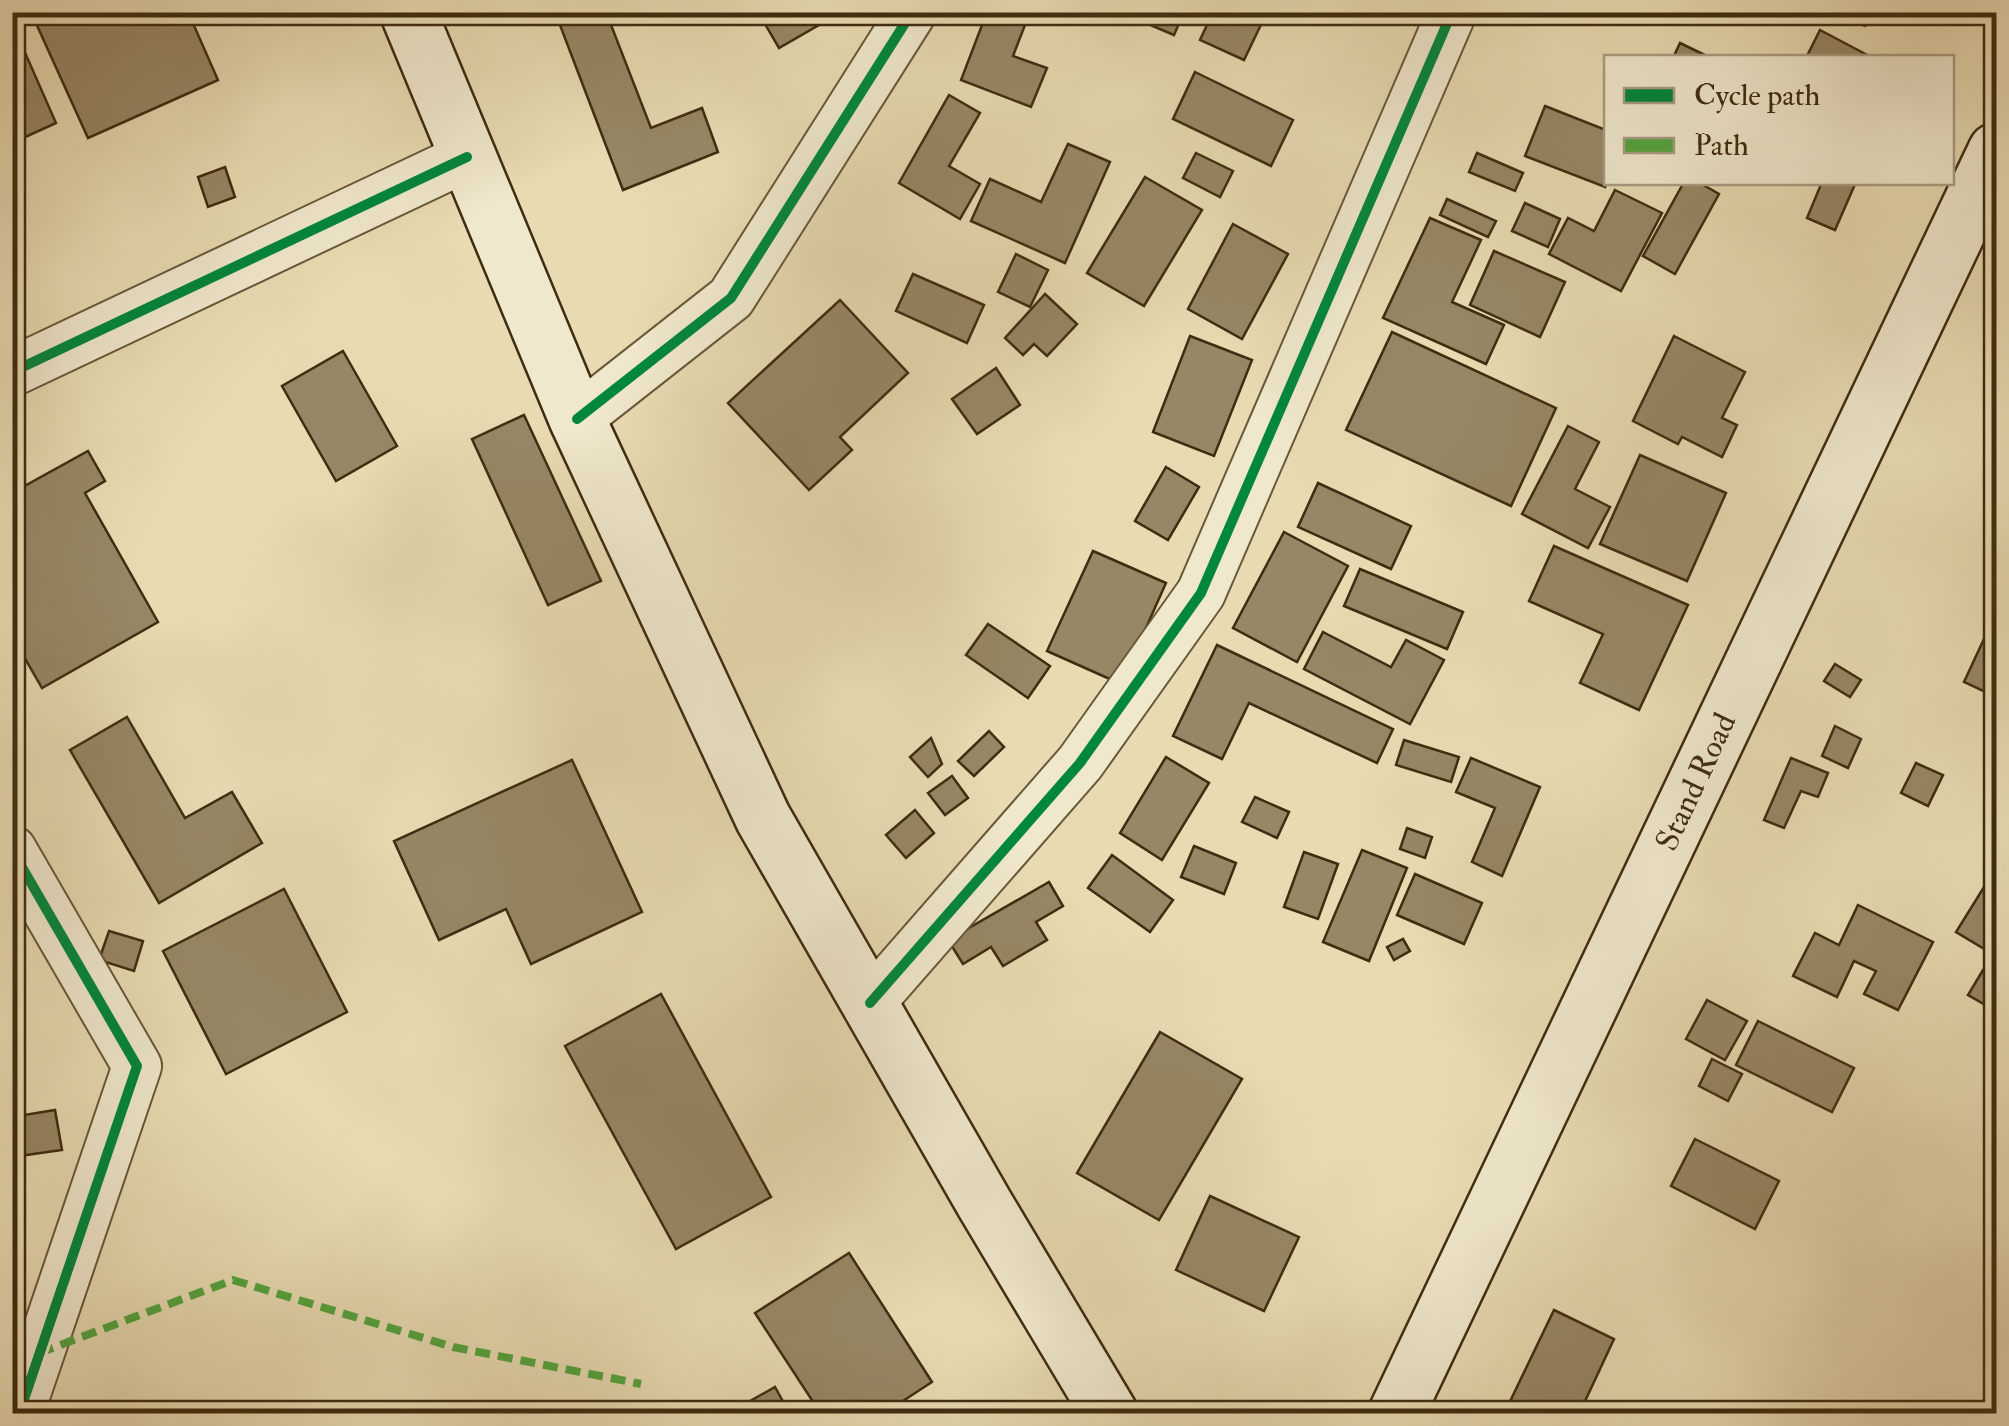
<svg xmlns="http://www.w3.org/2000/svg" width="2009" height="1426" viewBox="0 0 2009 1426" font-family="'IM FELL Double Pica',serif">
	<rect width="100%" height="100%" fill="#e8dbb2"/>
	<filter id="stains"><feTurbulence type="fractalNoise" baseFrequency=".002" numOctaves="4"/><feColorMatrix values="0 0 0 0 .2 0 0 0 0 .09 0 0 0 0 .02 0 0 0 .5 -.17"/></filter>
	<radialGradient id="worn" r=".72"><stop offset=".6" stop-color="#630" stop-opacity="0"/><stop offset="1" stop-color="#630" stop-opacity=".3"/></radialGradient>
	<g fill="#978765" stroke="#3f2c11" stroke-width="2.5">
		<path d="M54,12H188L218,80L88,138L35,21Z"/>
		<path d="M555,12H606L651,128L702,108L718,152L623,190Z"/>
		<path d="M758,12H812L819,25L779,48Z"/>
		<path d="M987,12H1030L1013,56L1047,68L1031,107L961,80Z"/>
		<path d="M1145,12H1184L1174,35L1141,21Z"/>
		<path d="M1213,12H1267L1244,60L1200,40Z"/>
		<path d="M1828,12H1870L1865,26Z"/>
		<path d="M12,23L56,123L12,143Z"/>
		<path d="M1820,30L1873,58H1806Z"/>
		<path d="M1680,43L1711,58H1673Z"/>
		<path d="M1195,72L1293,120L1271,166L1173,119Z"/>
		<path d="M949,95L980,113L949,166L980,184L960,219L899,183Z"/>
		<path d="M1545,106L1606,130L1605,187L1525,156Z"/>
		<path d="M1068,144L1110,162L1065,263L971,221L990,179L1041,202Z"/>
		<path d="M1196,153L1233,171L1220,197L1183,178Z"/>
		<path d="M1477,153L1523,173L1515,191L1469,172Z"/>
		<path d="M225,167L235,197L208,207L198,177Z"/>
		<path d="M1145,177L1202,210L1144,306L1087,273Z"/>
		<path d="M1684,182H1698L1719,194L1675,274L1643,256Z"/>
		<path d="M1822,182H1856L1835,230L1807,218Z"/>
		<path d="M1615,190L1662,213L1621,291L1549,254L1568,218L1594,231Z"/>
		<path d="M1447,199L1496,221L1488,237L1440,215Z"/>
		<path d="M1525,203L1560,219L1548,247L1512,231Z"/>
		<path d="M1430,218L1481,240L1452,302L1504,325L1486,364L1383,318Z"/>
		<path d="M1233,224L1288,254L1242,339L1188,309Z"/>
		<path d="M1494,251L1565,282L1540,337L1470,305Z"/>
		<path d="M1016,254L1048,270L1030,307L998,292Z"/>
		<path d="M913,274L984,305L967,343L896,311Z"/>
		<path d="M1045,294L1077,324L1047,356L1034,344L1023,355L1005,338Z"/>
		<path d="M840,300L908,373L840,437L852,450L809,490L728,403Z"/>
		<path d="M1392,332L1556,408L1511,506L1346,430Z"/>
		<path d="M1190,336L1252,360L1214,456L1153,432Z"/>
		<path d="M1674,336L1745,372L1722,418L1737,425L1722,457L1682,437L1678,444L1633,421Z"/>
		<path d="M343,351L397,446L336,481L282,386Z"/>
		<path d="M996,368L1020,405L977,434L952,399Z"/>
		<path d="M524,415L601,581L548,605L472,439Z"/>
		<path d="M1568,426L1599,442L1575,489L1610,507L1588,548L1522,514Z"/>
		<path d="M88,451L105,481L85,493L158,622L42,688L12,636V493Z"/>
		<path d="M1640,455L1726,493L1687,581L1600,544Z"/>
		<path d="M1166,467L1199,487L1168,540L1135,521Z"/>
		<path d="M1318,483L1411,526L1391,569L1298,527Z"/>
		<path d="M1284,532L1348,566L1297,662L1233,628Z"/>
		<path d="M1554,546L1688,605L1639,710L1580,683L1603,634L1529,601Z"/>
		<path d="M1093,551L1166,583L1121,684L1047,651Z"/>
		<path d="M1360,569L1463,612L1447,649L1344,606Z"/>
		<path d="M1996,613V697L1964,682Z"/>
		<path d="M988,624L1050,666L1028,698L966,655Z"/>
		<path d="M1323,632L1391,667L1406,640L1444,660L1410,724L1304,669Z"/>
		<path d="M1217,645L1393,729L1377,763L1249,703L1222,759L1173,736Z"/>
		<path d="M1835,664L1861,680L1850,697L1824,681Z"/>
		<path d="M127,717L185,818L232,792L262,843L159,903L70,750Z"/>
		<path d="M1835,726L1861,739L1848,768L1822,756Z"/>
		<path d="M989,731L1004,747L974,776L958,761Z"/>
		<path d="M931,738L942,764L928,777L910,757Z"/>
		<path d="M1404,740L1459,757L1451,782L1396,765Z"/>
		<path d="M1166,757L1209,783L1162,860L1120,833Z"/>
		<path d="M1471,758L1540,787L1502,876L1472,862L1495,808L1456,792Z"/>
		<path d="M1791,758L1828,773L1818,797L1801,791L1784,828L1764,820Z"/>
		<path d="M572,760L642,912L531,964L506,909L439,940L394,841Z"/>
		<path d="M1916,763L1943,775L1928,806L1901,793Z"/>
		<path d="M952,776L968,798L945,815L928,793Z"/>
		<path d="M1255,797L1289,812L1277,838L1242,822Z"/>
		<path d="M915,810L934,833L906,858L886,835Z"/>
		<path d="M1407,828L1432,837L1425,858L1400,849Z"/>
		<path d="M1194,846L1236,863L1224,894L1181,877Z"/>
		<path d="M1362,850L1407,868L1369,961L1323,942Z"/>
		<path d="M1304,852L1338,864L1318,919L1284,907Z"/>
		<path d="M1112,855L1173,900L1150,932L1088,888Z"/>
		<path d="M1994,871L1996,873V956L1956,932Z"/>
		<path d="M1415,874L1482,903L1464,944L1397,915Z"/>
		<path d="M1049,882L1063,906L1036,922L1047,940L1003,966L991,947L963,964L948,940Z"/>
		<path d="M284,889L347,1012L226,1074L163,951Z"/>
		<path d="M1858,905L1933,942L1898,1010L1864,994L1876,971L1854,961L1837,997L1793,976L1815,933L1839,945Z"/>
		<path d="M109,931L143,941L134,971L99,960Z"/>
		<path d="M1403,939L1410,951L1394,960L1387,947Z"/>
		<path d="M1983,970L1996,977V1011L1968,995Z"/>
		<path d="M661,994L771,1197L676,1249L565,1046Z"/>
		<path d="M1707,1000L1747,1021L1725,1060L1686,1039Z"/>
		<path d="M1758,1021L1854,1068L1832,1112L1736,1065Z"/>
		<path d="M1160,1032L1242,1079L1159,1220L1077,1173Z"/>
		<path d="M1712,1059L1742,1074L1728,1101L1699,1086Z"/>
		<path d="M55,1110L62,1150L12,1157V1117Z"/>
		<path d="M1695,1139L1779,1181L1755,1229L1671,1186Z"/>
		<path d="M1210,1196L1299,1237L1264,1311L1176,1270Z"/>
		<path d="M849,1253L932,1382L883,1414H821L755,1313Z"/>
		<path d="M1554,1310L1614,1339L1579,1414H1504Z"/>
		<path d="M775,1387L790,1414H727Z"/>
	</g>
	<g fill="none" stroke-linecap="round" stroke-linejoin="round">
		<defs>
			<g id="street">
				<path d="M12,372L467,157"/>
				<path d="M577,419L731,298L912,12"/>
				<path d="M12,850L137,1066L19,1414"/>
				<path d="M870,1003L1080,763L1201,593L1452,12"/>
			</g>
			<g id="secondary">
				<path d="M408,12L577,419L763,818L984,1203L1110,1414"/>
				<path d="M1396,1414L1996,151"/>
			</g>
		</defs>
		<use href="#street" stroke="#695839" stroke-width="52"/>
		<use href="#secondary" stroke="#3f2c11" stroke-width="60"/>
		<use href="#street" stroke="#f0e8cd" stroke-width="48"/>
		<use href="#secondary" stroke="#f0e8cd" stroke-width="55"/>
		<path stroke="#54a43f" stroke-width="8" stroke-dasharray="15 8" stroke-linecap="butt" d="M39,1353L233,1280L453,1347L641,1384"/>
		<defs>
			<g id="cycleway">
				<path d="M12,372L467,157"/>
				<path d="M577,419L731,298L912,12"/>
				<path d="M12,850L137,1066L19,1414"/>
				<path d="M870,1003L1080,763L1201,593L1452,12"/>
			</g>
		</defs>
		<use href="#cycleway" stroke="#f0e8cd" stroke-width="16"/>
		<use href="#cycleway" stroke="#00873e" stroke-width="10"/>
	</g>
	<g text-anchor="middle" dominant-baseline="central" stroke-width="8" stroke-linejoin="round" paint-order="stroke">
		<g font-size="32" fill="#3f2c11" stroke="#f0e8cd">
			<text transform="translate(1696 782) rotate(-65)">Stand Road</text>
		</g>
	</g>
	<rect width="2009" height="1426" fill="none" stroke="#e8dbb2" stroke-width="50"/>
	<rect x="15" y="15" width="1979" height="1396" fill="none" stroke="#3f2c11" stroke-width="5"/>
	<rect x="25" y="25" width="1959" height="1376" fill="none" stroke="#3f2c11" stroke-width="2.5"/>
	<rect x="1604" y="55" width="350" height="130" fill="#f0e8cd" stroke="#a99d82" stroke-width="2.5"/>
	<rect x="1624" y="88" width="50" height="15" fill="#00873e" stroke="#a99d82" stroke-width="2.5"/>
	<text x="1694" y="105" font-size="30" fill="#3f2c11">Cycle path</text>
	<rect x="1624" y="138" width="50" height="15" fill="#54a43f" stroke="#a99d82" stroke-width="2.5"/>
	<text x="1694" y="155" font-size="30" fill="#3f2c11">Path</text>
	<rect width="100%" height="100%" filter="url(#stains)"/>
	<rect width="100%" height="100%" fill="url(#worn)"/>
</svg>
